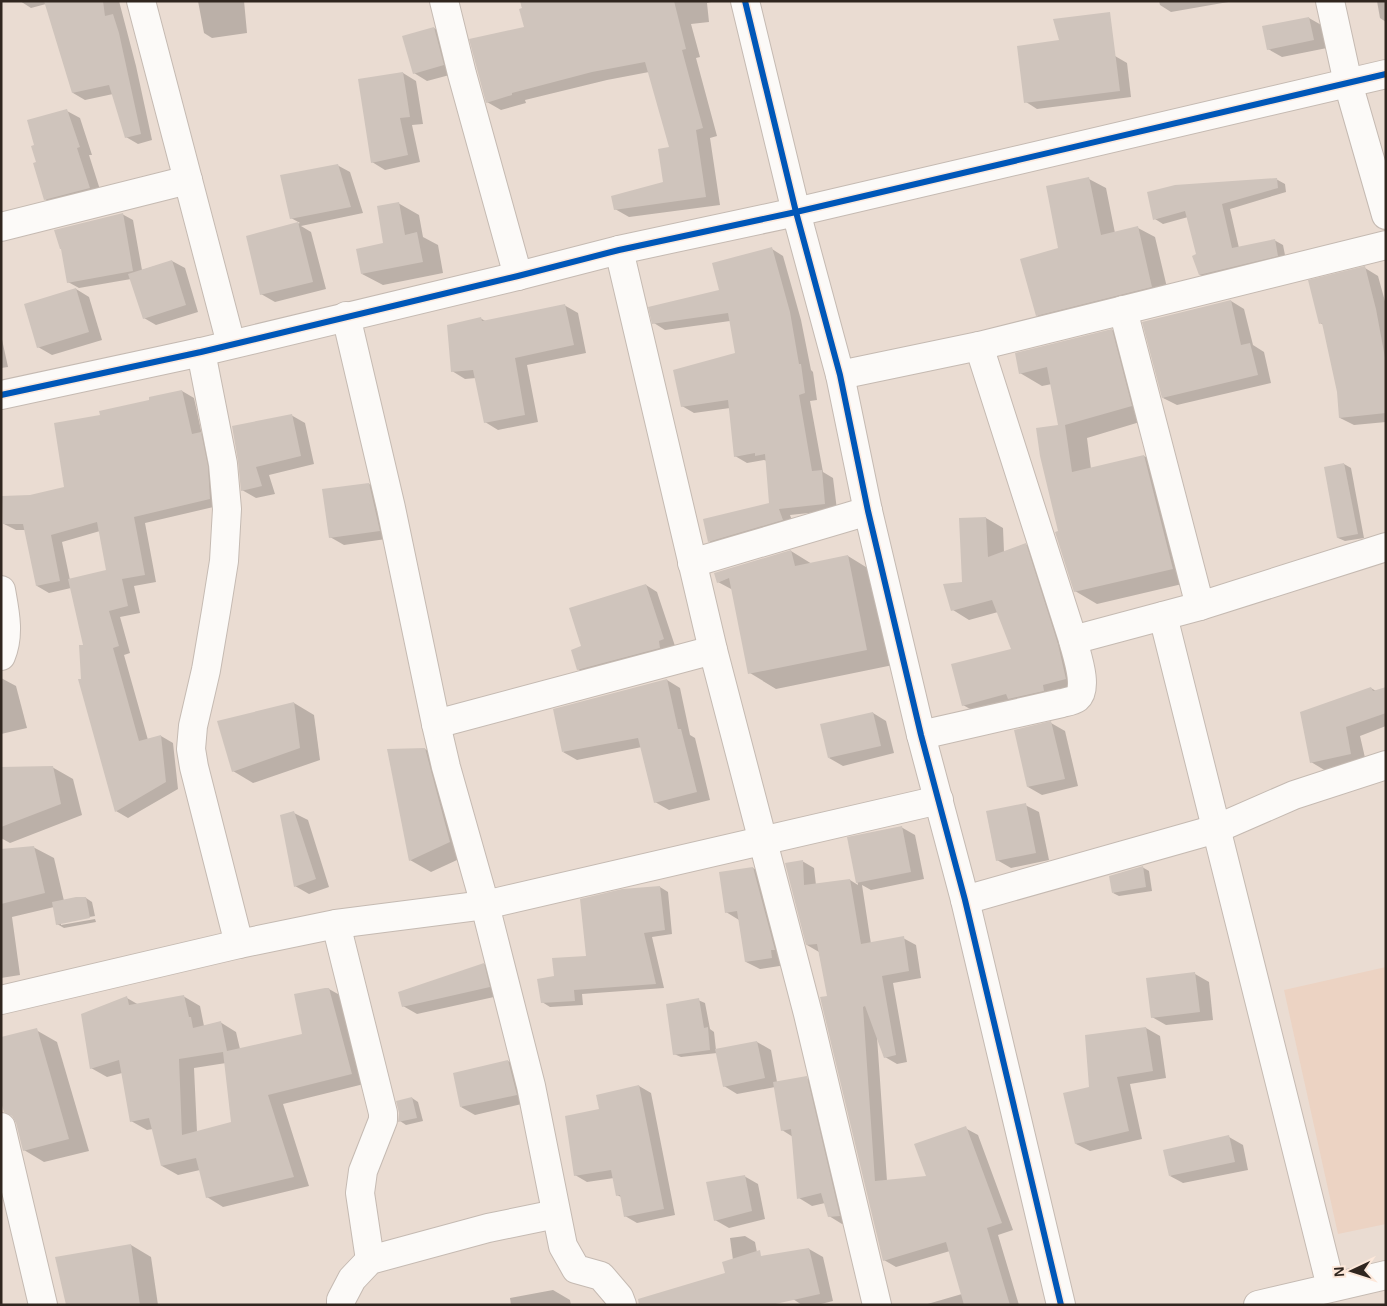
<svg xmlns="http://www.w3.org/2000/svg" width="1387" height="1306" viewBox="0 0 1387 1306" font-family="Helvetica,sans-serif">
	<rect width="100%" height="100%" fill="#eadcd2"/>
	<path fill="#ecd3c3" d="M1386,967V1224L1338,1234L1284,990Z"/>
	<g fill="#0003" fill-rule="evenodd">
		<path d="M20,1H119L136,66L152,140L138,144L126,137L113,94L85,100L73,93L46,4L31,8Z"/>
		<path d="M198,1H244L247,33L212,38L204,33Z"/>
		<path d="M521,1H715L707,3L709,22L691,24L700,57L696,58L717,136L710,138L720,205L629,217L615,209L664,183L670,148L649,72L607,80L525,100L526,103L501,110L487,102L525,28Z"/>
		<path d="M1159,1H1234L1171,12L1160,5Z"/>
		<path d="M1377,1H1386V22L1380,18Z"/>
		<path d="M1309,18L1323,26L1327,48L1282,57L1268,49Z"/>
		<path d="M434,28L448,36L457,73L427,81L414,73Z"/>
		<path d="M1115,56L1127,63L1131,97L1037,109L1026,102Z"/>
		<path d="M403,73L416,81L423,124L412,125L420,162L385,170L372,162Z"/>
		<path d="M67,111L80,118L92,155H89L102,196L58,207L45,199L38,162Z"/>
		<path d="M337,165L350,172L363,213L301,226L311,232L326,289L275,302L261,294L247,237L300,223L291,218Z"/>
		<path d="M1089,179L1106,188L1115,233L1138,228L1155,237L1169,296L1054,325L1037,315Z"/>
		<path d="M1276,179L1285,184L1286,192L1230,209L1239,248L1274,240L1283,245L1286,260L1208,279L1200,275L1198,255L1188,217L1163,224L1155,219Z"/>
		<path d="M398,203L419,215L423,237L438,245L443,273L383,285L362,274L384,244Z"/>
		<path d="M122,214L133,220L142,270L172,261L185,268L198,312L156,325L144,318L131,279L79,288L68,282Z"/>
		<path d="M772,249L783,256L801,320L811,370L813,372L817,400L810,401L823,472L833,478L837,510L790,515L794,526L721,548L709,541L771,504L767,461L764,460L747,463L735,456L730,408L694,413L682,406L737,354L730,321L665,330L654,323L720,291Z"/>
		<path d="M1365,268L1378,276L1386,305V422L1354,425L1340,418L1338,392L1324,325L1320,323Z"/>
		<path d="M76,289L89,297L102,340L52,355L38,347Z"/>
		<path d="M1231,301L1244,309L1253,345L1264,352L1271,383L1177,405L1163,398Z"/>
		<path d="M564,305L578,313L586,353L527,365L538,422L498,430L485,422L476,378L465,379L452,371L480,318L487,322Z"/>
		<path d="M1112,330L1134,343L1153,418L1087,438L1091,469L1144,456L1167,469L1195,581L1097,604L1075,591L1059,532L1060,426L1052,384L1042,386L1020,373Z"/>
		<path d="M1,335L8,367L1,368Z"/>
		<path d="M182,391L194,398L202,435L213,441L222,505L145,523L156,582L134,586L140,613L120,617L130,653L124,655L148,740L161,736L173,743L178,789L128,818L116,811L83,680L85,646L71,588L49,593L37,586L26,530H16L4,524L30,496L65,488L101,416L151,401L150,398ZM100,531L107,571L70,580L62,542Z"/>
		<path d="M291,415L305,423L314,464L269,475L275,494L256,498L242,490L240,461Z"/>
		<path d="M1344,464L1351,468L1364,538L1345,541L1338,538Z"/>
		<path d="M369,484L383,492L393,538L344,545L330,537Z"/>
		<path d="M986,518L1003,528L1004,552L1025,544L1042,554L1082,688L979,714L963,705L1012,650L998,612L969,620L953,610L963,583L961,519Z"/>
		<path d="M791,551L812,564L848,556L874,572L893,665L776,689L750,673L733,590L718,582Z"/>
		<path d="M646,585L657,592L675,646L670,647L671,654L590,676L578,669Z"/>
		<path d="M1,678L16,686L27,728L1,734Z"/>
		<path d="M667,680L680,688L690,735L695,738L710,800L669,810L655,802L642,747L577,760L563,752Z"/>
		<path d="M1371,688L1376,691L1386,689V726L1360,736L1366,762L1326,771L1311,762Z"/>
		<path d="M294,703L314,715L320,760L253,783L233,771Z"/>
		<path d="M873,713L886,721L894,753L843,766L829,758Z"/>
		<path d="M1051,723L1065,731L1078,786L1042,795L1028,787Z"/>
		<path d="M425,749L446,761L470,854L431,872L410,860Z"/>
		<path d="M52,767L73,779L82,815L10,843L1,838V769Z"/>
		<path d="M1025,805L1039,812L1049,860L1011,868L997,860Z"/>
		<path d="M294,813L308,820L329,887L309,894L295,886Z"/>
		<path d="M901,827L915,835L924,879L871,890L862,885L871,944L903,938L916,945L921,978L893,983L907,1062L897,1064L885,1057L877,1037L887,1181L927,1177L965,1128L978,1135L1013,1230L998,1235L1019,1305H924L962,1294L950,1251L896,1267L884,1260L819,952L807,945L802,861L814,868L816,885L850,880L858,885L848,838Z"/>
		<path d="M33,847L54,858L64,901L86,898L92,902L95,916L61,922V925L95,919L96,922L64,928L57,924L54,907L12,917L20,975L1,978V850Z"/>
		<path d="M1142,867L1149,871L1152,891L1119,896L1113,893Z"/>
		<path d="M753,868L767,876L786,965L760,969L746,962L739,920L726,912Z"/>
		<path d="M660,887L668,892L672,934L652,937L664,988L582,994L583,1005L550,1007L542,1002L555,977L587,957Z"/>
		<path d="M484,964L497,972L503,995L417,1014L403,1006Z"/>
		<path d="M1195,974L1209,982L1213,1020L1166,1025L1152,1017Z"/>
		<path d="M329,989L345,998L368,1083L283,1104L309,1186L223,1207L207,1197L200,1170L178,1175L162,1166L153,1129L147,1130L131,1121L122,1073L107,1077L91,1068L127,998L139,1005L183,996L200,1006L204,1026L220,1022L236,1032L240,1049L304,1035ZM226,1063L232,1123L197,1132L194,1068Z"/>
		<path d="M698,1000L705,1003L710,1029L714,1032L716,1050L757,1042L771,1050L777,1082L806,1078L820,1086L853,1223L842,1224L829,1216L825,1203L812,1206L799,1198L793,1137L782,1130L775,1087L737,1094L724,1086L717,1053L681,1057L674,1054Z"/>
		<path d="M1146,1028L1160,1036L1166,1078L1130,1084L1142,1139L1090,1151L1076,1144L1090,1088Z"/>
		<path d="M36,1030L57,1042L89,1151L44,1162L24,1150Z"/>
		<path d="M508,1061L522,1069L530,1102L475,1115L461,1107Z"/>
		<path d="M639,1086L651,1093L675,1215L637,1223L625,1216L621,1197L617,1195L614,1178L587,1182L575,1175L601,1110Z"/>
		<path d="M412,1098L418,1102L423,1121L406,1125L400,1121Z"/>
		<path d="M1229,1137L1243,1145L1248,1170L1183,1183L1170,1176Z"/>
		<path d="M744,1176L758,1184L765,1219L729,1228L715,1220Z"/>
		<path d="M745,1236L755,1242L767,1305L726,1274L733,1260L730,1238Z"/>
		<path d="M131,1245L151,1257L158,1305H67Z"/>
		<path d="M809,1249L823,1257L833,1301L817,1305H802L793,1299Z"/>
		<path d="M553,1290L570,1300L571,1305H511L510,1298Z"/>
	</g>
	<g fill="#cfc4bc" fill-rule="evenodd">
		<path d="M44,1H103L105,16L113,14L119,33L141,134L125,138L109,85L72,93Z"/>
		<path d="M520,1H674L686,49L682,50L703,128L696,130L706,197L614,210L611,196L663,182L658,149L669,147L645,62L592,72L512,93V95L486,103L469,39L524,27L519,9L522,8Z"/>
		<path d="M1110,12L1120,91L1024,103L1017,46L1059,40L1053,19Z"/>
		<path d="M1309,17L1314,40L1267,50L1262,26Z"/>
		<path d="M434,27L444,65L413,74L402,36Z"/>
		<path d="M403,72L410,117L400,118L408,155L371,163L358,79Z"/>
		<path d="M67,109L80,147L77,148L90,188L44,200L33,163L36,162L31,146L34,145L27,120Z"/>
		<path d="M338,164L351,207L290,219L280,175Z"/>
		<path d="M1089,177L1101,235L1138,226L1152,287L1036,316L1020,259L1058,248L1046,186Z"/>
		<path d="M1277,178L1278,188L1222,204L1232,248L1275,239L1278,256L1199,275L1192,256L1196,254L1185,211L1153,220L1147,192L1175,185Z"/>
		<path d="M399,202L405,235L417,232L423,262L361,274L356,249L383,243L377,206Z"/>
		<path d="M123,213L133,271L67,283L61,249H60L54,230Z"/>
		<path d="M298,222L313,282L260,295L246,236Z"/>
		<path d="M772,247L790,312L799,364H801L805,393L799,395L812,471L822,470L825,504L779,509L783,520L708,542L703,519L769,503L765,454L755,456V453L734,457L728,400L681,407L673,370L735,353L728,313L652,324L648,307L719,290L712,263Z"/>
		<path d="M172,260L186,305L143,319L128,274Z"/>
		<path d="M1365,266L1376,309L1386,363V413L1339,418L1337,392L1322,323L1319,324L1308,280Z"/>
		<path d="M76,288L89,332L37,348L24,304Z"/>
		<path d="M1231,300L1241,345L1250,343L1258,375L1162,398L1142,322Z"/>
		<path d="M565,304L574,345L515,358L525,415L484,423L473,370L451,372L447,325L481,317L482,321Z"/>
		<path d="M1112,329L1132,406L1065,425L1072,472L1144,455L1173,569L1074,592L1055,532L1058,531L1040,456L1036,428L1058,425L1047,367L1019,374L1015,353Z"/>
		<path d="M182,390L192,434L201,432L208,466L210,499L134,517L145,575L122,579L128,606L109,611L119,646L113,648L139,741L161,735L166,782L115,812L78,679H81L79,645H83L68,579L106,570L97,522L51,535L60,581L36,586L23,524H3L2,496L30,495L64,487L54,423L100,415L99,411L149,400V397Z"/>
		<path d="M292,414L301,456L256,467L262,486L241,491L238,461L232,426Z"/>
		<path d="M1344,463L1358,534L1337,538L1324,467Z"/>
		<path d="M369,483L380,531L329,538L322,489Z"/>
		<path d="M986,517L988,557L1026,543L1058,644L1066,679L1043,685L1044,691L1008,699L1006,694L962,706L951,664L1011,649L992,600L951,611L943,584L962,582L959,518Z"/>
		<path d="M791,550L795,566L848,555L867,650L748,674L729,578L717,583L714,573Z"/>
		<path d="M646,584L664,639L659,641L660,648L577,670L571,650L581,646L569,608Z"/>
		<path d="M667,679L678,729H681L697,792L654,803L638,738L562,752L553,709Z"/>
		<path d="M1371,687L1373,691L1386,687V713L1346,727L1351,754L1310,763L1300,712Z"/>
		<path d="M294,702L300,748L232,772L217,721Z"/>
		<path d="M873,712L881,746L828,758L820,724Z"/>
		<path d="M1051,721L1065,779L1027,787L1014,730Z"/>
		<path d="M425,748L450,842L409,861L387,749Z"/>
		<path d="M53,766L61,804L1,827V767Z"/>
		<path d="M1026,803L1036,853L996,861L986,811Z"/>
		<path d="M294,811L316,879L294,887L280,815Z"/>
		<path d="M902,826L911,872L856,883L847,837Z"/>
		<path d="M34,846L45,893L1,904V849Z"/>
		<path d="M803,860L804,885L850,879L861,944L904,936L909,971L882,976L896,1055L884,1058L865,1006L863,1007L875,1181L926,1176L914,1144L966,1126L1002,1223L987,1228L1010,1305H964L946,1242L883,1261L820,997L827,996L817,944L806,945L785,863Z"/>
		<path d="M1143,866L1146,887L1112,893L1109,876Z"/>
		<path d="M753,867L775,950H771L772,958L745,962L737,911L725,913L719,872Z"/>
		<path d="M660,886L665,930L644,933L656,984L574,990L575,1001L541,1003L537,979L554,976L552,958L586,956L580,899L622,889Z"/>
		<path d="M76,897H86L90,918L56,925L52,902Z"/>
		<path d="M484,963L490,987L402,1007L398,992Z"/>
		<path d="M1195,972L1200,1012L1151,1018L1146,978Z"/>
		<path d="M325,988H329L352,1074L268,1095L294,1177L206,1198L196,1158L161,1166L149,1118L130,1122L119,1060L90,1069L81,1014L127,996L129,1005L184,995L189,1017H191L193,1028L221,1021L227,1051L302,1034L294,994ZM223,1052L231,1122L182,1135L179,1059Z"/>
		<path d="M699,998L704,1028L708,1027L710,1050L673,1055L666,1004Z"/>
		<path d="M1146,1027L1153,1071L1117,1077L1129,1131L1075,1144L1063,1093L1089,1087L1085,1035Z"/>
		<path d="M37,1028L69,1139L23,1151L16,1123L12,1116L4,1112L1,1102V1037Z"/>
		<path d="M757,1041L765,1078L723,1087L715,1049Z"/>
		<path d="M508,1060L517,1095L460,1107L453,1073Z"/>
		<path d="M807,1076L840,1216L828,1217L821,1193L797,1199L791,1129L781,1131L773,1082Z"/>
		<path d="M639,1085L664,1209L624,1217L620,1195L616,1196L611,1170L574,1176L565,1116L599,1109L596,1095Z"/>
		<path d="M412,1097L417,1118L398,1122L399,1113L396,1101Z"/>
		<path d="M1229,1135L1235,1162L1169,1176L1163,1150Z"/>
		<path d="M745,1175L752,1211L714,1221L706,1182Z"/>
		<path d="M131,1244L140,1305H66L55,1257Z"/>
		<path d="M809,1248L820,1294L771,1305H639L638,1299L725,1273L722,1262L760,1250L761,1256Z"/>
	</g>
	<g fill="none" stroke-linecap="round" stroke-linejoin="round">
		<defs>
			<g id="street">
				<path d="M141,1L231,344"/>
				<path d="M444,1L462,74L518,276"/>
				<path d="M745,1L796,212L840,375L868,511L921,735L965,900L1061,1305"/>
				<path d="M1330,1L1348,83L1386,215"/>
				<path d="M1,227L188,180"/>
				<path d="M619,250L713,650L808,1014L877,1305"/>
				<path d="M1123,310L1200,606"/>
				<path d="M346,316L391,508L436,724L446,767L485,905L531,1086L563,1246L576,1269L601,1276L619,1297L622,1305"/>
				<path d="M201,352L223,464L227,509L224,561L216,611L206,670L193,726L191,749L194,767L239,944"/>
				<path d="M840,375L979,346L1386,245"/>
				<path d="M1,395L201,352L518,276L619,250L796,212L1386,74"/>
				<path d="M692,563L868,511"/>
				<path d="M1,590C5,612 10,635 1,656"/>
				<path d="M1163,616L1331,1287"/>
				<path d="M1073,640L1200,606L1386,547"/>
				<path d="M436,724L713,650"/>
				<path d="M921,735L1062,703C1066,702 1073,701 1077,698C1089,688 1076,653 1073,640L979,346"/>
				<path d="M965,900L1216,829L1294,795L1386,765"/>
				<path d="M336,924L383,1113V1120L363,1171L360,1193L370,1260"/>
				<path d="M1,1000L239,944L336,924L485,905L939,800"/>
				<path d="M1,1127L43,1305"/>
				<path d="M341,1305V1300L352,1279L370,1260L488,1228L556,1214"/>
				<path d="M1258,1305L1386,1275"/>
			</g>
		</defs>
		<use href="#street" stroke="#c5bab2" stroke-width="30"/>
		<use href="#street" stroke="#fcfaf8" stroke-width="28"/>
		<defs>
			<g id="cycleway">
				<path d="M745,1L796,212L840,375L868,511L921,735L965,900L1061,1305"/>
				<path d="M1,395L201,352L518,276L619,250L796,212L1386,74"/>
			</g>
		</defs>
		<use href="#cycleway" stroke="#fde8da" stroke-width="9"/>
		<use href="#cycleway" stroke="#0057b8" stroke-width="6"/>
	</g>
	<rect width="1387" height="1306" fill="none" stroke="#30261f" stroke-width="5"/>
	<g transform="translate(1352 1271) rotate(266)" stroke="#fde8da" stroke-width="4" paint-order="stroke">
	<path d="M0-4L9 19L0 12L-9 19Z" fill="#30261f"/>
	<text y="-8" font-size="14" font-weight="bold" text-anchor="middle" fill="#30261f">N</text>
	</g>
</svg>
